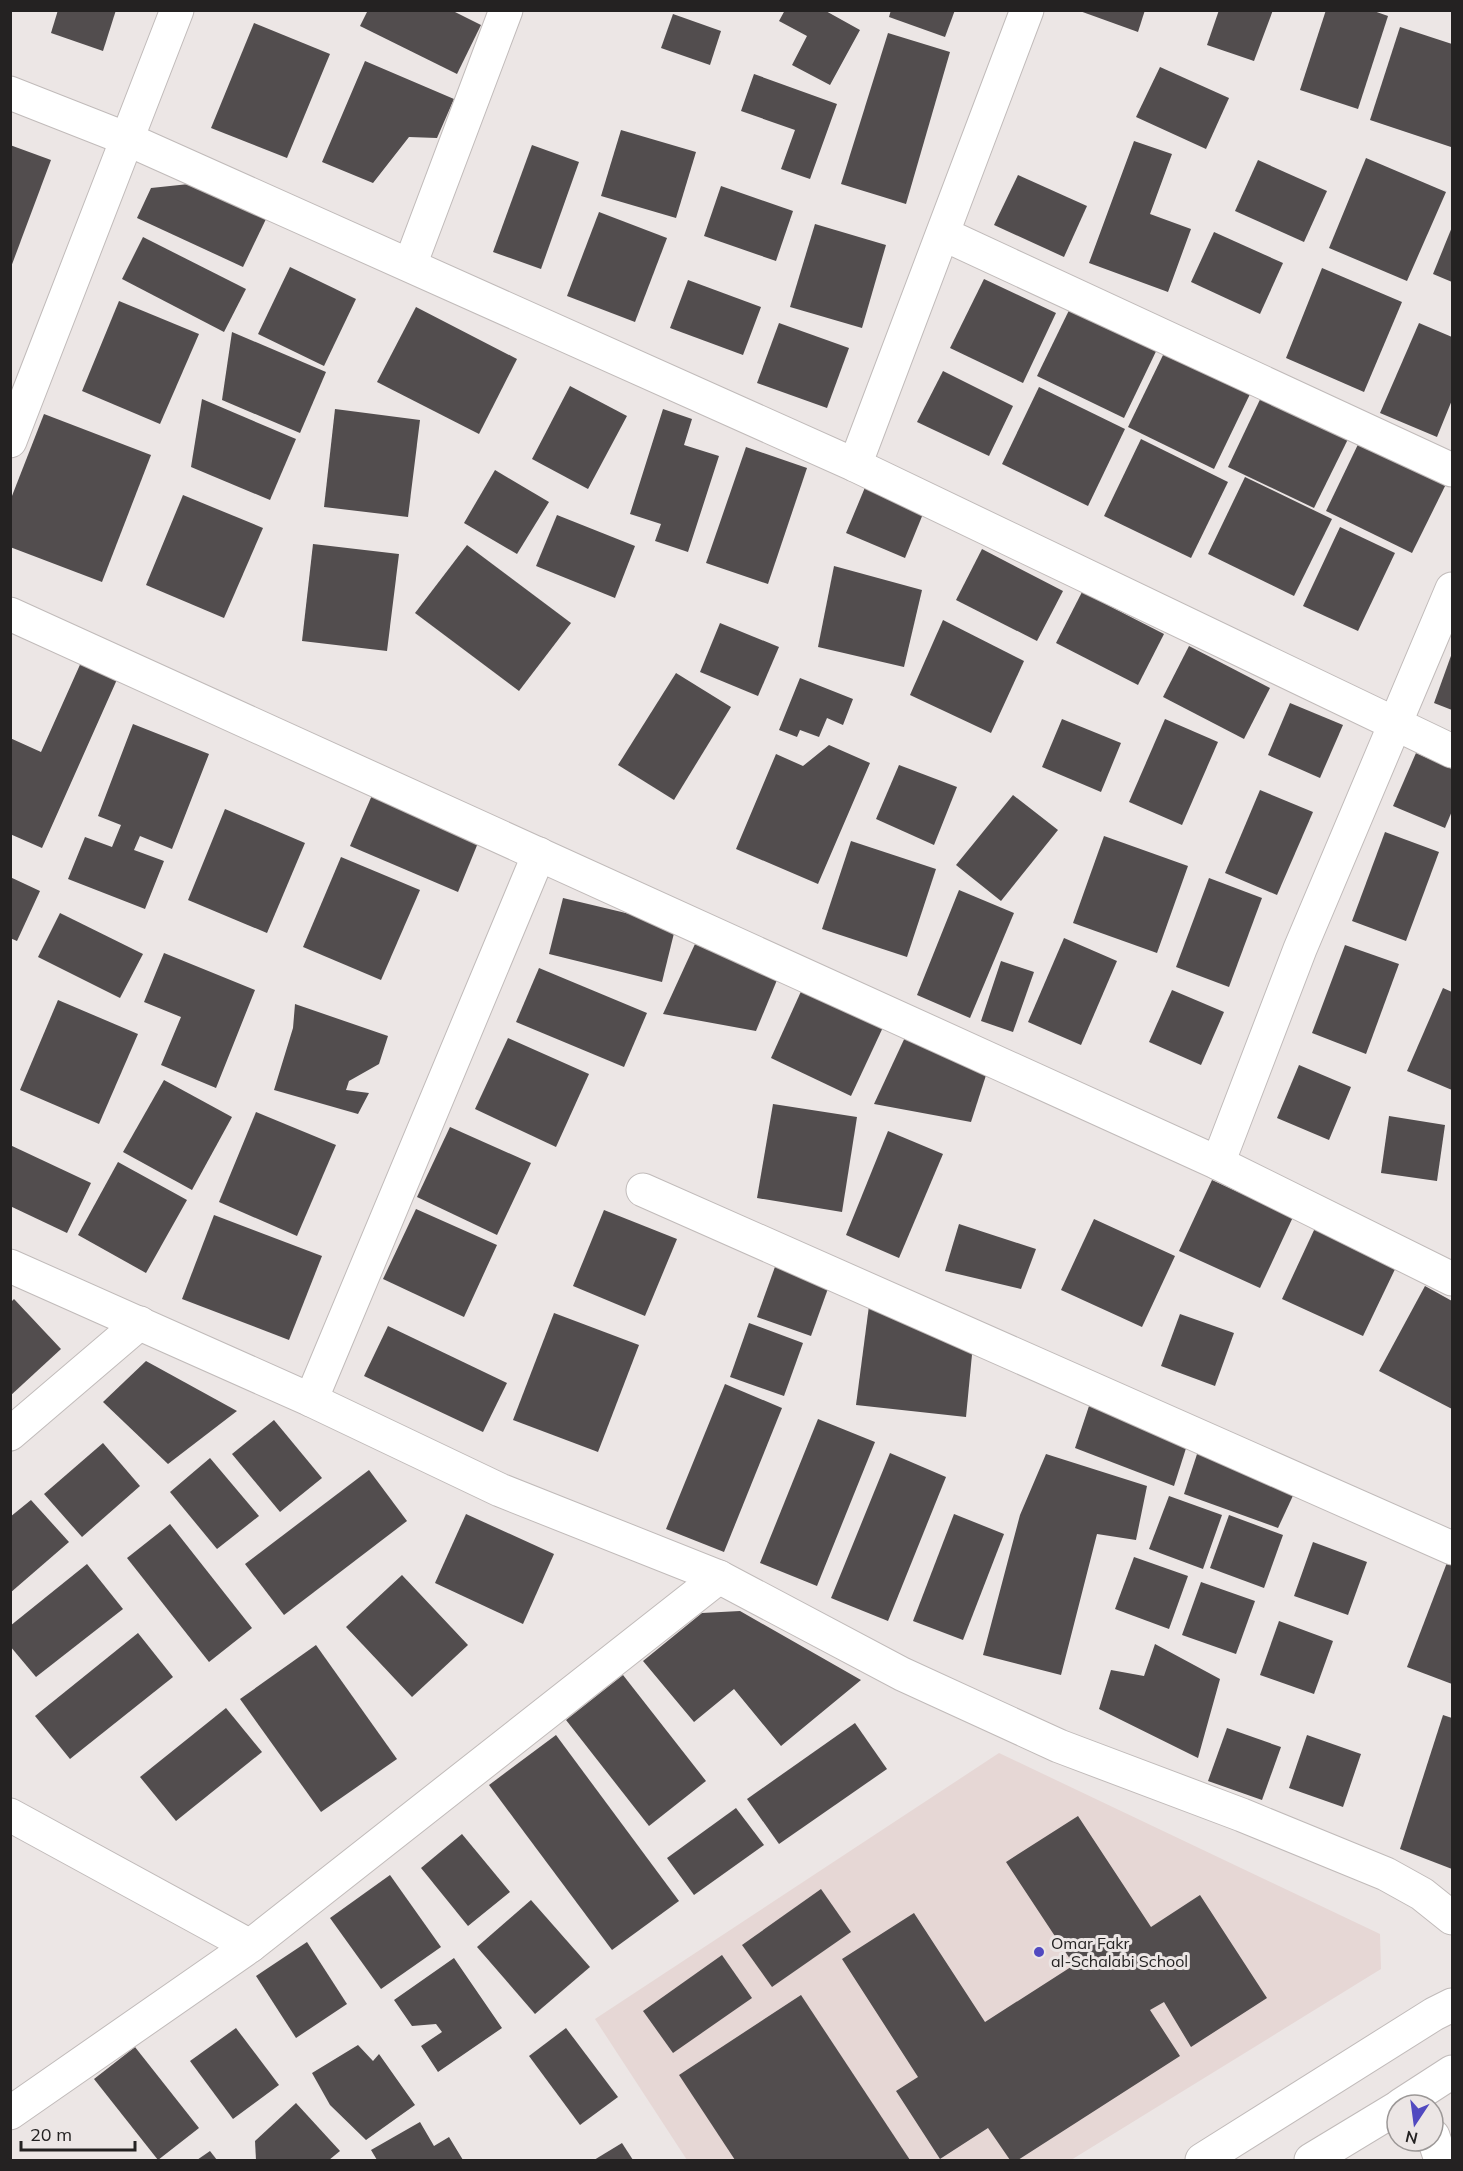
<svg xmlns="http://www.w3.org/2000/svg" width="1463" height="2171" viewBox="0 0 1463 2171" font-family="Mulish,sans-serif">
	<rect width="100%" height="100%" fill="#ece6e5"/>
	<path fill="#e6d7d5" d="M999,1753L1380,1934L1381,1969L1071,2160H687L595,2019Z"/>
	<g fill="#524d4e">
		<path d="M58,10H116L103,51L51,33Z"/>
		<path d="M368,10H451L481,25L457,74L360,26Z"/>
		<path d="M785,10H824L860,30L830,85L792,65L807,36L779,21Z"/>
		<path d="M891,10H955L945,37L889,17Z"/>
		<path d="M1077,10H1145L1138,32Z"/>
		<path d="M1219,10H1273L1254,61L1207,45Z"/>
		<path d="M1326,10H1371L1388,16L1358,109L1300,90Z"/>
		<path d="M673,14L721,31L710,65L661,48Z"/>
		<path d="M254,23L330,54L287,158L211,128Z"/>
		<path d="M1400,27L1452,44L1451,147L1370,120Z"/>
		<path d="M888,33L950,52L906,204L841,184Z"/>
		<path d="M365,61L454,99L437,138L409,137L373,183L322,162Z"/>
		<path d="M1160,67L1229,98L1206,149L1136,117Z"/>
		<path d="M754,74L837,104L810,179L781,169L795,130L741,111Z"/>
		<path d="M621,130L696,152L676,218L601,196Z"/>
		<path d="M1134,141L1172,154L1150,214L1191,229L1168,292L1089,263Z"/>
		<path d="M10,145L51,160L11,267H10Z"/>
		<path d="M532,145L579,162L541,269L493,252Z"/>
		<path d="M1366,158L1446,192L1407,281L1329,248Z"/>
		<path d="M1258,160L1327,191L1304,242L1235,211Z"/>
		<path d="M1018,175L1087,206L1064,257L994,225Z"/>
		<path d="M189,184L266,219L243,267L137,218L151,188Z"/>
		<path d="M721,186L793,211L776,261L704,236Z"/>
		<path d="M599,212L667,238L635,322L567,296Z"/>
		<path d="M815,224L886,245L862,328L790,307Z"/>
		<path d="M1452,227V282L1433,274Z"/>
		<path d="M1214,232L1283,263L1260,314L1191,282Z"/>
		<path d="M143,237L246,289L224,332L122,279Z"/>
		<path d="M290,267L356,299L324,366L258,334Z"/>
		<path d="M1322,268L1402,302L1364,392L1286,358Z"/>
		<path d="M984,279L1056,313L1023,383L950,348Z"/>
		<path d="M688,280L761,307L743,355L670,328Z"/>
		<path d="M1074,300L1161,341L1124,418L1037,376Z"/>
		<path d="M119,301L199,334L160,424L82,391Z"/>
		<path d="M416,307L517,359L479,434L377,382Z"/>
		<path d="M779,323L849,348L827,408L757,383Z"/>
		<path d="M1419,323L1452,337V400L1437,437L1380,413Z"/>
		<path d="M232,332L326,372L300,433L222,400Z"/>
		<path d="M1165,351L1251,392L1214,469L1128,427Z"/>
		<path d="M943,371L1013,406L989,456L917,422Z"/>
		<path d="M570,386L627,416L588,489L532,459Z"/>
		<path d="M1039,387L1125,429L1088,506L1002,464Z"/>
		<path d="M1265,389L1352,431L1314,508L1228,467Z"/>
		<path d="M202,399L296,439L270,500L191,467Z"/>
		<path d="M335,409L420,420L408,517L324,507Z"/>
		<path d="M663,409L692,419L684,445L719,456L688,552L655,541L661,524L630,514Z"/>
		<path d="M44,414L151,455L102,582L10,547V501Z"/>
		<path d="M1363,434L1450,476L1412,553L1326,511Z"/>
		<path d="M1141,439L1228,482L1191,558L1104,516Z"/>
		<path d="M746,447L807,468L768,584L706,563Z"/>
		<path d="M495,470L549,502L517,554L464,523Z"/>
		<path d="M1245,477L1332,519L1294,596L1208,554Z"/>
		<path d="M866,485L925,509L905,558L846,533Z"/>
		<path d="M183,495L263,528L224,618L146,585Z"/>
		<path d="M557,515L635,546L615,598L536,566Z"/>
		<path d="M1340,527L1395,553L1358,631L1303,606Z"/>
		<path d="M313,544L399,554L387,651L302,641Z"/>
		<path d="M467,545L571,623L519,691L415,613Z"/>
		<path d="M982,549L1063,591L1037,641L956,600Z"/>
		<path d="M834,566L922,590L904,667L818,647Z"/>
		<path d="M1082,592L1164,634L1138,685L1056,643Z"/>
		<path d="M943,620L1024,661L991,733L910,695Z"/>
		<path d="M720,623L779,647L758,696L700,672Z"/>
		<path d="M1189,646L1270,688L1244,739L1163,697Z"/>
		<path d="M1452,653V710L1434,703Z"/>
		<path d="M83,658L119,675L42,848L10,834V738L41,752Z"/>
		<path d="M676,673L731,707L674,800L618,765Z"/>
		<path d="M800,678L853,699L843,725L827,718L819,737L800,730L797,737L779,730Z"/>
		<path d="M1290,703L1343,725L1320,778L1268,755Z"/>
		<path d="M1062,719L1121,743L1101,792L1042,767Z"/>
		<path d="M1165,719L1218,742L1182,825L1129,802Z"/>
		<path d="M133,724L209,754L172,849L140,836L134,850L164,861L145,909L68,879L85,837L112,847L121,825L98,816Z"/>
		<path d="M829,745L870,763L818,884L736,849L776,754L803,766Z"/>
		<path d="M1416,753L1452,769V811L1445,828L1393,806Z"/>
		<path d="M899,765L957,787L934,845L876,819Z"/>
		<path d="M1260,790L1313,812L1277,895L1225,873Z"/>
		<path d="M373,793L480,838L458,892L350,846Z"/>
		<path d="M1013,795L1058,830L1001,901L956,865Z"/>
		<path d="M225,809L305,843L267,933L188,900Z"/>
		<path d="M1385,832L1439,852L1406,941L1352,921Z"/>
		<path d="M1104,836L1188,866L1157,953L1073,923Z"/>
		<path d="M851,841L936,869L907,957L822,929Z"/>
		<path d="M341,857L420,890L381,980L303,947Z"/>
		<path d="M10,877L40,891L17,941L10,938Z"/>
		<path d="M1209,878L1262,898L1229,987L1176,967Z"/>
		<path d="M959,890L1014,913L970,1018L917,995Z"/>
		<path d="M563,898L676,925L662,982L549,954Z"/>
		<path d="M60,913L143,954L120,998L38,957Z"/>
		<path d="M1064,938L1117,961L1081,1045L1028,1022Z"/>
		<path d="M695,944L777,980L756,1031L663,1014Z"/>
		<path d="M1345,945L1399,964L1366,1054L1312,1033Z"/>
		<path d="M164,953L255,990L216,1088L161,1065L181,1017L144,1002Z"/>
		<path d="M1001,961L1034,972L1013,1032L981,1021Z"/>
		<path d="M539,968L647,1013L624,1067L516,1022Z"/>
		<path d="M803,987L885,1023L851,1096L771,1058Z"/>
		<path d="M1443,988L1452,992V1090L1407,1071Z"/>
		<path d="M1172,990L1224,1012L1201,1065L1149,1042Z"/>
		<path d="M58,1000L138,1034L99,1124L20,1090Z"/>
		<path d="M295,1004L388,1036L379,1064L349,1081L346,1090L369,1093L358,1114L274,1090L293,1028Z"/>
		<path d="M907,1033L988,1069L971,1122L874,1104Z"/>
		<path d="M508,1038L589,1074L556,1147L475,1109Z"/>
		<path d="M1299,1065L1351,1087L1329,1140L1277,1118Z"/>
		<path d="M164,1080L232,1117L192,1190L123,1152Z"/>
		<path d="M773,1104L857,1117L842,1212L757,1198Z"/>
		<path d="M256,1112L336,1145L297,1236L219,1202Z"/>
		<path d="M1389,1116L1445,1125L1437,1181L1381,1173Z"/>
		<path d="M450,1127L531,1163L497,1235L417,1197Z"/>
		<path d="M888,1131L943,1154L899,1258L846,1235Z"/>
		<path d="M10,1145L91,1183L67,1233L10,1206Z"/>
		<path d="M118,1162L187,1200L146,1273L78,1235Z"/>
		<path d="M1212,1180L1293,1217L1260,1288L1179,1251Z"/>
		<path d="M416,1209L497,1245L464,1317L383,1279Z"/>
		<path d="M604,1210L677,1239L645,1316L573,1286Z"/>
		<path d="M214,1215L322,1256L289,1340L182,1299Z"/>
		<path d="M1094,1219L1175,1256L1142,1327L1061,1290Z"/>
		<path d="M959,1224L1036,1249L1021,1289L945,1271Z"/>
		<path d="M1315,1228L1397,1265L1363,1336L1282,1299Z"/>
		<path d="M776,1264L830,1283L811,1336L757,1317Z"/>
		<path d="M1425,1286L1452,1301V1409L1379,1371Z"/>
		<path d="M870,1298L973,1344L966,1417L856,1405Z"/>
		<path d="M14,1299L61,1349L10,1396V1303Z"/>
		<path d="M554,1313L639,1345L598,1452L513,1420Z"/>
		<path d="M1180,1314L1234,1333L1215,1386L1161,1366Z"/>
		<path d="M749,1323L803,1343L784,1396L730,1377Z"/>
		<path d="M388,1326L507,1383L483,1432L364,1376Z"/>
		<path d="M146,1361L237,1411L168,1464L103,1402Z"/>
		<path d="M725,1384L782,1408L724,1552L666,1529Z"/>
		<path d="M1090,1403L1188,1442L1174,1486L1075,1448Z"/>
		<path d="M818,1419L875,1442L817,1586L760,1563Z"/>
		<path d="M274,1420L322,1478L280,1512L232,1454Z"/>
		<path d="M103,1443L140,1486L82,1537L44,1494Z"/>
		<path d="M1199,1448L1297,1487L1278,1528L1184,1494Z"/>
		<path d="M890,1453L946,1477L888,1621L831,1598Z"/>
		<path d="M1046,1454L1147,1486L1136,1540L1097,1534L1061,1675L983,1655L1020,1515Z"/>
		<path d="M210,1458L259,1516L217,1549L170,1492Z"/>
		<path d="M369,1470L407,1521L284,1615L245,1564Z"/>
		<path d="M1169,1496L1222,1515L1203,1569L1149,1549Z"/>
		<path d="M31,1500L69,1542L10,1593V1517Z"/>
		<path d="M466,1514L554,1554L523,1624L435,1583Z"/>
		<path d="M954,1514L1004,1534L963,1640L913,1621Z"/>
		<path d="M1229,1515L1283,1535L1264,1588L1210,1568Z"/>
		<path d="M170,1524L252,1628L209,1662L127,1558Z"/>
		<path d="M1313,1542L1367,1562L1348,1615L1294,1596Z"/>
		<path d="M1134,1557L1188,1576L1169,1629L1115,1609Z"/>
		<path d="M1448,1560L1452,1562V1684L1407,1667Z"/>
		<path d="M87,1564L123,1609L36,1677L10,1646V1626Z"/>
		<path d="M402,1575L468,1645L412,1697L346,1627Z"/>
		<path d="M1201,1582L1255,1601L1236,1654L1182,1635Z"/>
		<path d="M740,1611L861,1680L781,1746L734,1689L694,1722L643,1661L702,1613Z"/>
		<path d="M1279,1621L1333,1641L1314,1694L1260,1675Z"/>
		<path d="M138,1633L173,1677L70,1759L35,1716Z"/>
		<path d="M1155,1644L1220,1679L1198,1758L1099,1709L1111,1670L1144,1676Z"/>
		<path d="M316,1645L397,1759L321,1812L240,1699Z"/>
		<path d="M623,1675L706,1781L649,1826L566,1720Z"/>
		<path d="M226,1708L262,1752L176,1821L140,1777Z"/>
		<path d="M1443,1715L1452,1718V1869L1400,1849Z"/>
		<path d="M855,1723L887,1769L779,1844L747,1799Z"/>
		<path d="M1227,1728L1281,1747L1262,1800L1208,1781Z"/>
		<path d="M556,1735L679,1901L612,1950L489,1785Z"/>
		<path d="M1307,1735L1361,1754L1343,1807L1289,1788Z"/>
		<path d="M736,1808L764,1845L694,1895L667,1858Z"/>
		<path d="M1078,1816L1151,1927L1200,1895L1267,1998L1191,2047L1164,2002L1150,2010L1180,2056L1018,2160H1010L988,2128L940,2159L896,2091L918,2077L842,1959L914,1913L985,2022L1074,1965L1006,1862Z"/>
		<path d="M462,1834L510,1892L468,1926L421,1868Z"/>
		<path d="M390,1875L441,1947L381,1989L330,1918Z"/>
		<path d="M821,1889L851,1932L772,1987L742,1945Z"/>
		<path d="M531,1900L590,1967L535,2014L477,1947Z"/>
		<path d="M307,1942L347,2004L296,2038L256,1976Z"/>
		<path d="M722,1955L752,1998L673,2053L643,2011Z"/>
		<path d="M454,1958L502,2028L438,2072L421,2046L442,2032L436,2024L412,2026L394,2000Z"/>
		<path d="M801,1995L910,2160H735L679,2075Z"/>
		<path d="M236,2028L279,2085L233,2119L190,2061Z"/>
		<path d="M566,2028L618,2097L580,2125L529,2056Z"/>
		<path d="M358,2045L373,2061L379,2054L415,2105L366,2140L330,2105L312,2073Z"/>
		<path d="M135,2047L199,2128L158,2160L94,2079Z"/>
		<path d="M296,2103L340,2151L329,2160H256L255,2141Z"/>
		<path d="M420,2122L434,2146L449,2137L463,2160H377L371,2150Z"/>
		<path d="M622,2143L633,2160H594Z"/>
		<path d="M210,2151L217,2160H197Z"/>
	</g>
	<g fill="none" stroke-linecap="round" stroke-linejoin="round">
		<defs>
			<g id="street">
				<path d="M10,93L127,139L855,465L1452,751"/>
				<path d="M943,234L1452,470"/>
				<path d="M410,265L506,10"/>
				<path d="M10,441L177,10"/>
				<path d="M855,465L1027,10"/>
				<path d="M10,614L1218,1163L1452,1279"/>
				<path d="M1218,1163L1300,949L1452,589"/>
				<path d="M643,1190L1452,1548"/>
				<path d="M311,1400L539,854"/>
				<path d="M10,1434L140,1323"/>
				<path d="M10,1815L250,1946"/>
				<path d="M10,2113L250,1946L719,1577"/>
				<path d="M1433,2136L1441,2160"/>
			</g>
			<g id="secondary">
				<path d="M10,1266L311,1400L500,1490L719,1577L902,1674L1059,1746L1242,1815L1386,1874L1422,1894L1452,1918"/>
				<path d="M1401,2105L1452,2072"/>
				<path d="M1202,2160L1434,2014L1452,2005"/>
				<path d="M1311,2160L1397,2108"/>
			</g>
		</defs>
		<use href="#street" stroke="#c1bbba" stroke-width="35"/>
		<use href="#secondary" stroke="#c1bbba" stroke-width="35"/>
		<use href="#street" stroke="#fff" stroke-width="33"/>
		<use href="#secondary" stroke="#fff" stroke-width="33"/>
	</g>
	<circle fill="#5149c0" stroke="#ece6e5" stroke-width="2" cx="1039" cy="1952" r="6"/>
	<g text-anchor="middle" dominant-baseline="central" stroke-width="6" stroke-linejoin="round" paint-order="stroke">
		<g font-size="16" fill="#242222" stroke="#ece6e5" text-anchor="start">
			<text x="1051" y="1943">Omar Fakr<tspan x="1051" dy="18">al-Schalabi School</tspan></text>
		</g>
	</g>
	<rect width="1463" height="2171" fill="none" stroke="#242222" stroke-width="24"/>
	<g transform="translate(1415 2123) rotate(193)"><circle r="28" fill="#ece6e5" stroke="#9c9897" stroke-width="1.5"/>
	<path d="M0-4.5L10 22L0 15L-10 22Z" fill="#5149c0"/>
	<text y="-9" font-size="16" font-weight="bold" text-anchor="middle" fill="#242222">N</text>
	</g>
	<path d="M21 2141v9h114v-9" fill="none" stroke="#242222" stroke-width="3"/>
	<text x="30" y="2141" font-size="18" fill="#242222" stroke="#ece6e5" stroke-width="4.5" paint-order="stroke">20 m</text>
</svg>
